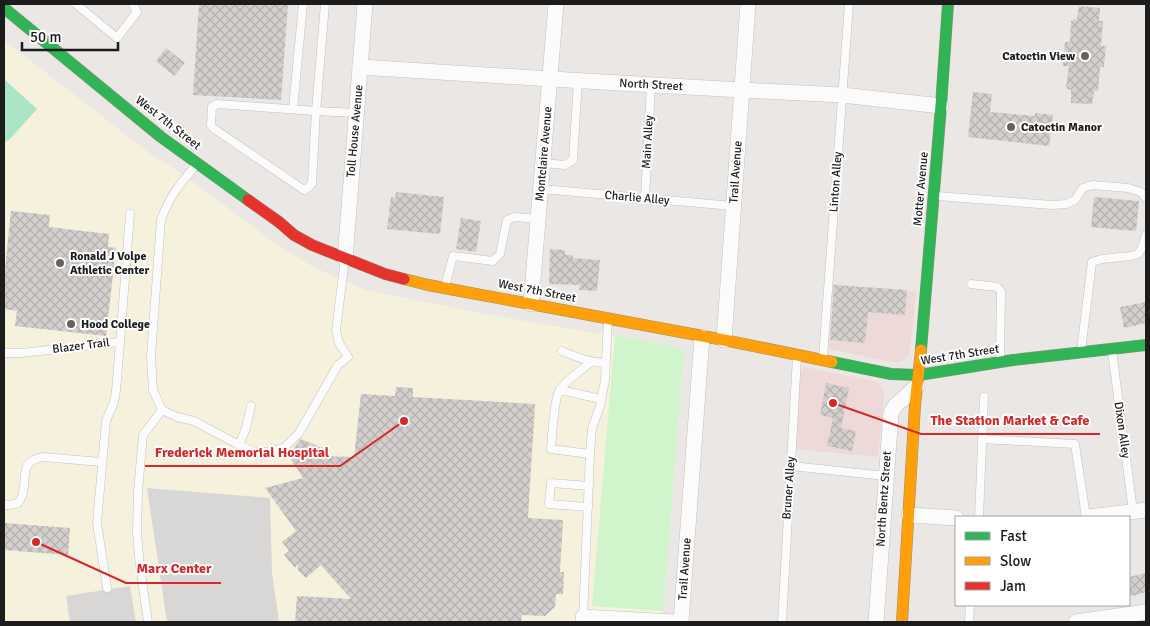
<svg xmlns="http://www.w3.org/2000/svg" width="1150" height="626" viewBox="0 0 1150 626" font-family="Signika,sans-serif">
	<defs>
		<pattern id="building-cross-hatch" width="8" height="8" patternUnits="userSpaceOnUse" patternTransform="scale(1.25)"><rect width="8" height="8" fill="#d3cfcc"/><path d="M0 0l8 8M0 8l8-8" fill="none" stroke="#b5b1af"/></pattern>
	</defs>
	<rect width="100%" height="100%" fill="#eae7e4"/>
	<g fill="#eed9d9">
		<path d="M833,284L916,292L910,350L908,356L904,360L898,362H893L829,349Z"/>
		<path d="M804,367L874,381L880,384L883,390L884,395L878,457L795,449L800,371Z"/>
	</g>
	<path fill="#f6f1dd" d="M4,40L152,155L178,171L275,243L313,267L366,290L485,314L684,348L662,622H4Z"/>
	<g fill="#d8d7d6">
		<path d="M147,488L270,498L272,572L279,622H167Z"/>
		<path d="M130,586L136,622H70L66,596Z"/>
	</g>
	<path fill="#d0f4cb" d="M615,336L684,348L663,611L592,606Z"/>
	<path fill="#aae6c5" d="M4,79L37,109L11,138L4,143Z"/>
	<g fill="url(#building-cross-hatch)">
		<path d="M199,4H288L281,100L193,95Z"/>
		<path d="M1079,6L1100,8L1099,21H1103L1101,46H1106L1104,67H1100L1098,91H1094L1092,104L1071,103V90L1067,89V87H1066L1069,66H1063L1065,42H1070L1071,21H1073V19H1077Z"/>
		<path d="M166,48L185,63L174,76L156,61Z"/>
		<path d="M973,92L992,94L990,112L1035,116V113L1053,115L1049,146L968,137Z"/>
		<path d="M396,192L444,197L440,234L387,229L391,197L395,198Z"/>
		<path d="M1094,197L1139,201L1136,231L1091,227Z"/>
		<path d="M11,211L50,215L49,227L109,234L108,247L116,248L106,336L15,326L17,311L4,309V279Z"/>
		<path d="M461,218L481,221L476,252L456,249Z"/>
		<path d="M550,249L565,250V255H573V258L600,260L597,291L579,290L580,285L549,284Z"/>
		<path d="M834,285L907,290L905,315L868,312L865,343L830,340Z"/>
		<path d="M1146,302V323L1124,328L1120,307Z"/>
		<path d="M826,383L849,388L841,428L856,431L852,451L827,446L833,418L820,415Z"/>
		<path d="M396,387L413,388V397L535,404L528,518L563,520L560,572H564L563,594H556L555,607L545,616L522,615L521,622H295L297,596L351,599L321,565L306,578L298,570V564L295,568L284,555L289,551L282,542L296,531L265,488L303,478L288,455L301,439L325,449L322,456L354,457L361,394L395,396Z"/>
		<path d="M5,523L70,528L68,555L4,550Z"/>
		<path d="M1146,573V592L1129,597V577Z"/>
	</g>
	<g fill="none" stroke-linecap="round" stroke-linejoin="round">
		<defs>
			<g id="lane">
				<path d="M76,4L117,38L137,12L133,4"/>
				<path d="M325,4L316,111L356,113"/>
				<path d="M217,104L316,111L312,183L309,187L304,190L213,128L211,125L212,107Z"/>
				<path d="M293,109L303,4"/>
				<path d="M544,163L565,165L573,160L578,81"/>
				<path d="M542,189L733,206"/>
				<path d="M937,196L1052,205L1066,204L1075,200L1083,188L1092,185L1128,188L1141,192L1146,198"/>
				<path d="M645,198L651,85"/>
				<path d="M971,284L997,287L1001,291L1000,360"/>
				<path d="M445,287L453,256L493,261L500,254L507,220L515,217L539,219"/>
				<path d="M562,351C577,358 589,362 605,363"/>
				<path d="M1081,351L1092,262L1102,259L1131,256L1138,254L1142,248L1146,235"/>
				<path d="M1112,351L1133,511"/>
				<path d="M4,353H21L120,342L130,214"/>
				<path d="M823,358L849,4"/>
				<path d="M560,390L601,399"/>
				<path d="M162,410L153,390L151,356L161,220C170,195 180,184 197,164"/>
				<path d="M162,410L177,417L194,421L239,445L246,428L251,406"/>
				<path d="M982,439L1075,444L1086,517"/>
				<path d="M239,445L252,451L266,452L284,448L299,433L338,365L348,357L339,343L336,330L345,259"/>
				<path d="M590,454L551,449C552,436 554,401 559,391C565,381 583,369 591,362"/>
				<path d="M791,466L886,476"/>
				<path d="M4,505H10L18,503C19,502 22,497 22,496C28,478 18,461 43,457L101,462"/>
				<path d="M588,507L549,504L551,483L589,486"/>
				<path d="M979,517L984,397"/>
				<path d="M107,588L97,523L106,421L114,402L116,391L120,342"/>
				<path d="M583,618L590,454L592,428L600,406L605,380L608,319"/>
				<path d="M148,622L140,566L137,534L138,491L143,435L162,410"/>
				<path d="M782,622L797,357"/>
				<path d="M969,622L970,605"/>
			</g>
			<g id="street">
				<path d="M360,67L551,79L741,90L842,95L941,106"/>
				<path d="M345,259L365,4"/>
				<path d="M531,304L556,4"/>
				<path d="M724,340L748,4"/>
				<path d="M909,515L956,518"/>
				<path d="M1089,517L1146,510"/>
				<path d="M583,617L673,622"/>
				<path d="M681,622L702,337"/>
				<path d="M876,622L891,413L895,406L917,386"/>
				<path d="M1076,622L1146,612"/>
			</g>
			<g id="fast">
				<path d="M4,8L161,137L248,200"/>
				<path d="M921,350L941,106L948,4"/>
				<path d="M832,362L891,374L919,375L1013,360L1146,345"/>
			</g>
			<g id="slow">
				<path d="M404,279L428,285L724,340L832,362"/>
				<path d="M902,622L915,405L921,350"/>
			</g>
			<path id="jam" d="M248,200L279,222L294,235L312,245L385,274L404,279"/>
		</defs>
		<use href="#lane" stroke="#c3c2c0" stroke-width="9"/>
		<use href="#street" stroke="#c3c2c0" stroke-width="16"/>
		<use href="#fast" stroke="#95937c" stroke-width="12"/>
		<use href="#slow" stroke="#95937c" stroke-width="12"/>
		<use href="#jam" stroke="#95937c" stroke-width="12"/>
		<use href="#lane" stroke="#fcfbfb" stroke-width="8"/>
		<use href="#street" stroke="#fcfbfb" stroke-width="15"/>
		<use href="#fast" stroke="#30b455" stroke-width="11"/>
		<use href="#slow" stroke="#ff9f0a" stroke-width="11"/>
		<use href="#jam" stroke="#e5322d" stroke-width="11"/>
	</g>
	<g fill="#646362" stroke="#fff" stroke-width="2">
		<circle cx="1085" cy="56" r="5"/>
		<circle cx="1011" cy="127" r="5"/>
		<circle cx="60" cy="263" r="5"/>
		<circle cx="71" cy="324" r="5"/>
	</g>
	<g text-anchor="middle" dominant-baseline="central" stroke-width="4" stroke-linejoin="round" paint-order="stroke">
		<g font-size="12" font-weight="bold" fill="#1c1c1c" stroke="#fff" text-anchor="start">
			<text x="1075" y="56" text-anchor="end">Catoctin View</text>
			<text x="1021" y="127">Catoctin Manor</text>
			<text x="70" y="256">Ronald J Volpe<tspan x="70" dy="14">Athletic Center</tspan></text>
			<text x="81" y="324">Hood College</text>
		</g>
		<g font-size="12" fill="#1c1c1c" stroke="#fff">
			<text transform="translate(651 85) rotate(3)">North Street</text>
			<text transform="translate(168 123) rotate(38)">West 7th Street</text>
			<text transform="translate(355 131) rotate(-85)">Toll House Avenue</text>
			<text transform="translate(648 142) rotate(-87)">Main Alley</text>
			<text transform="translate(544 154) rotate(-85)">Montclaire Avenue</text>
			<text transform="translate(736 172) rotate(-86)">Trail Avenue</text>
			<text transform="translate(836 182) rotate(-86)">Linton Alley</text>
			<text transform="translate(921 189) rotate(-85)">Motter Avenue</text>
			<text transform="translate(637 198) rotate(5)">Charlie Alley</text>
			<text transform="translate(537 291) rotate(11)">West 7th Street</text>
			<text transform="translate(81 346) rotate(-7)">Blazer Trail</text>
			<text transform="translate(960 355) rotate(-9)">West 7th Street</text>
			<text transform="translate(1122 430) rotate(82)">Dixon Alley</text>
			<text transform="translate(789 488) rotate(-86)">Bruner Alley</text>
			<text transform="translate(884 499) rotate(-86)">North Bentz Street</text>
			<text transform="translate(685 569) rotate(-86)">Trail Avenue</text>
		</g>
	</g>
	<path fill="none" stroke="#d62828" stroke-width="2" d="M833 403L921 434H1100M404 421L340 466H145M36 542L126 583H221"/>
	<g fill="#d62828" stroke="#fff" stroke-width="2">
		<circle cx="833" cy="403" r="5"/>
		<circle cx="404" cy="421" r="5"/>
		<circle cx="36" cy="542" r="5"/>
	</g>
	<g font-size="14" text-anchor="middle" font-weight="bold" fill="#d62828" stroke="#fff" stroke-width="4" stroke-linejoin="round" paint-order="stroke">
		<text x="1010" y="425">The Station Market &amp; Cafe</text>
		<text x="242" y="457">Frederick Memorial Hospital</text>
		<text x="174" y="573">Marx Center</text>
	</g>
	<rect width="1150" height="626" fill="none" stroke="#1c1c1c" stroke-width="10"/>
	<rect x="955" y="516" width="175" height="90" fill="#ffffff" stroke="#a4a4a4"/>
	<rect x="965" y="532" width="25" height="8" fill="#30b455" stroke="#a4a4a4"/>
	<text x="1000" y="541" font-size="15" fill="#1c1c1c">Fast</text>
	<rect x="965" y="557" width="25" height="8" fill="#ff9f0a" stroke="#a4a4a4"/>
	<text x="1000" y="566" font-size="15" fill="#1c1c1c">Slow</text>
	<rect x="965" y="582" width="25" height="8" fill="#e5322d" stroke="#a4a4a4"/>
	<text x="1000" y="591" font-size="15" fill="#1c1c1c">Jam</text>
	<path d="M22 42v8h96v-8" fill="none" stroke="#1c1c1c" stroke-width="2.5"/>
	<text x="30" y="42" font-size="15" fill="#1c1c1c" stroke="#ffffff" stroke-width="4" paint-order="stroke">50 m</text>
</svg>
